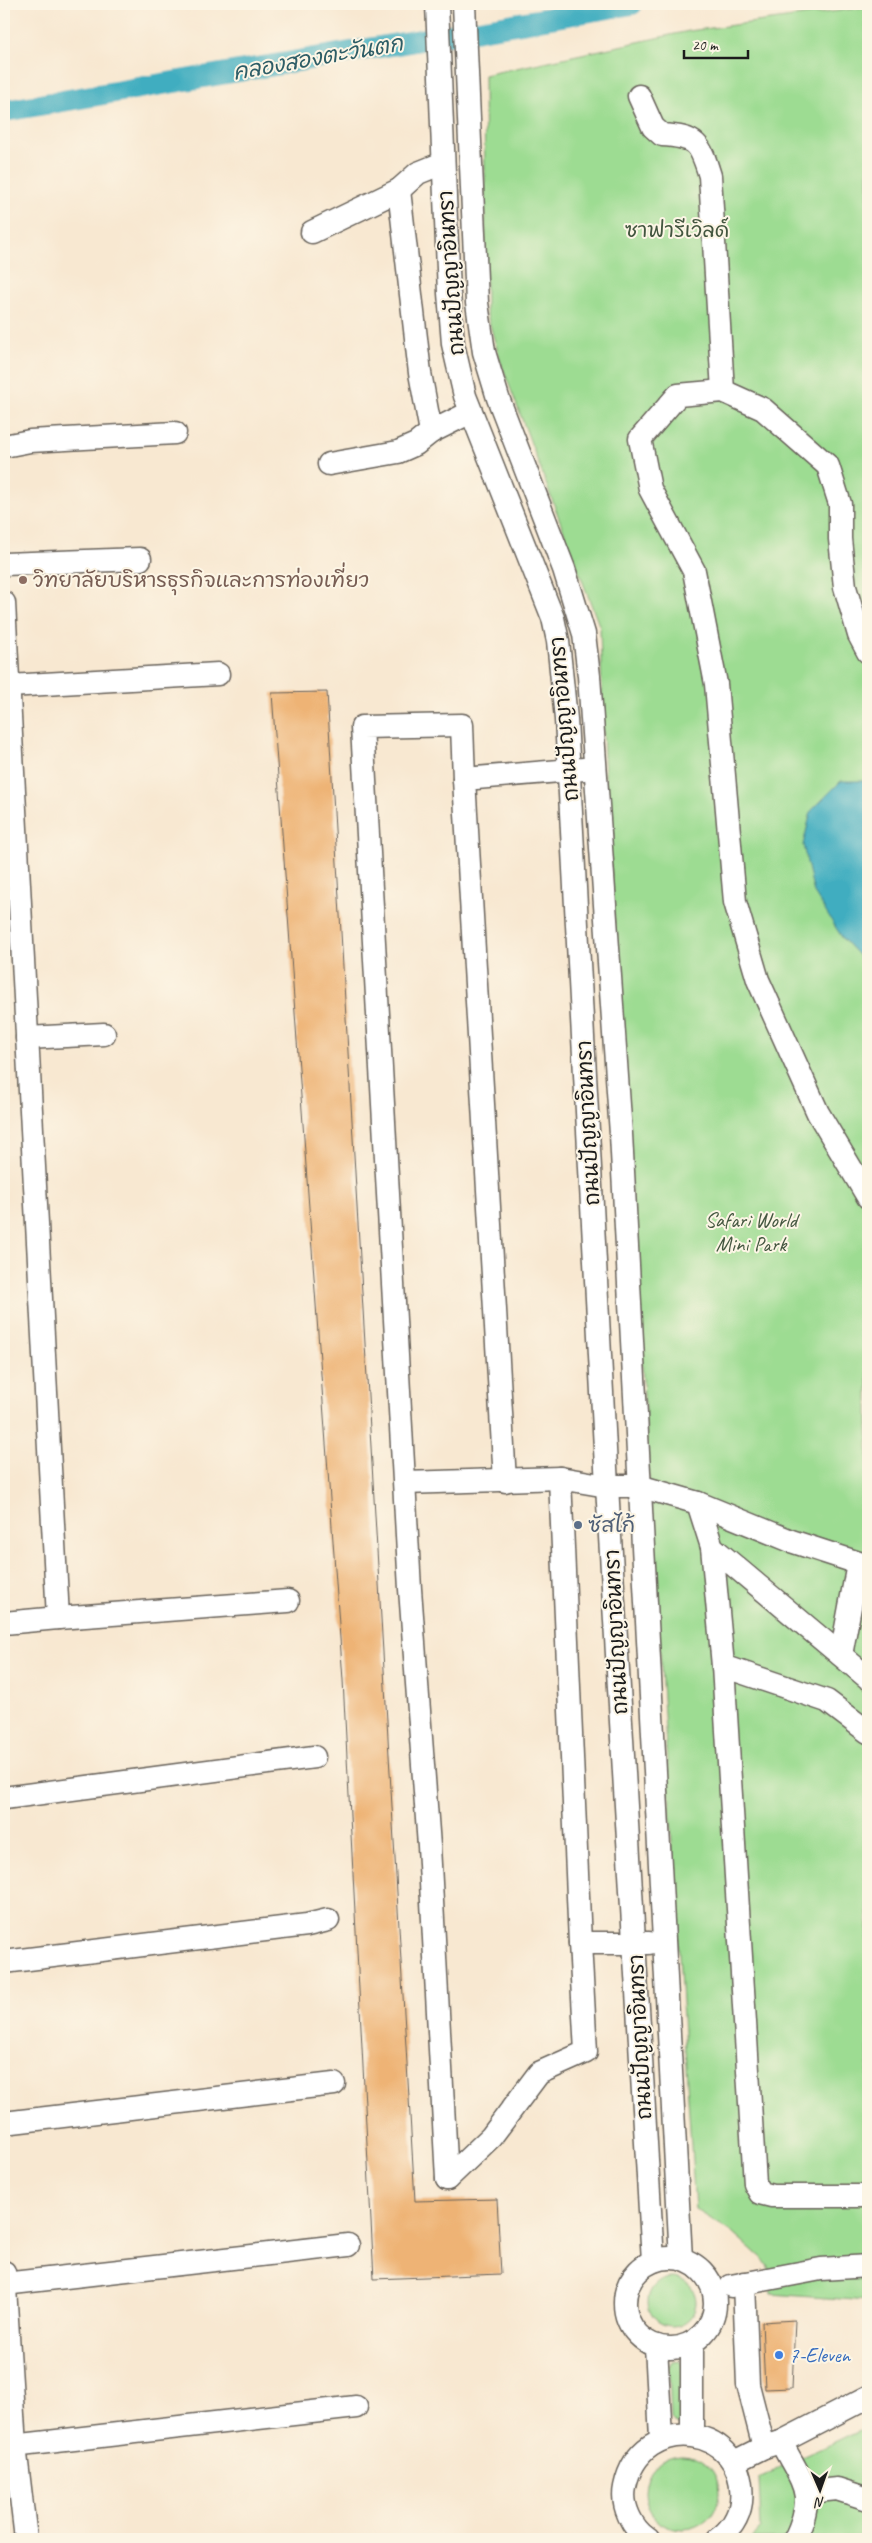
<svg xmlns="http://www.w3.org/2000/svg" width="872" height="2543" viewBox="0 0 872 2543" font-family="Caveat,'Playpen Sans Thai',sans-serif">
	<rect width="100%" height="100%" fill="#fcf5e5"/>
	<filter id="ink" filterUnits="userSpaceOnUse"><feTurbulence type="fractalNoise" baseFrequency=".02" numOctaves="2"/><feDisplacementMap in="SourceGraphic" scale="10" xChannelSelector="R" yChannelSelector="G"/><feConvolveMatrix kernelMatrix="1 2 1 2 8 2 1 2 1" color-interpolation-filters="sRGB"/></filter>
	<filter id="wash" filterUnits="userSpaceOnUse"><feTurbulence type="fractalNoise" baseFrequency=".0096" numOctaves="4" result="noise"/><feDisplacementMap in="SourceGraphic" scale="20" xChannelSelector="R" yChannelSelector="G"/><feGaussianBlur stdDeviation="1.12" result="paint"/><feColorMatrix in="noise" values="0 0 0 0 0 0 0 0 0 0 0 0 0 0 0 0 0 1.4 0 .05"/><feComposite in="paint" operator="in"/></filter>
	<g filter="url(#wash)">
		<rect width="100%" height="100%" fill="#f8e8d1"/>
		<g fill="#9ddc92" stroke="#5c7c57">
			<path d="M868,7V2301L771,2294L769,2265L732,2232L695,2209L604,758L600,628L501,363L486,311L484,75L689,31Z"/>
			<circle cx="672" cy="2302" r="24"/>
			<path d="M680,2361L685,2369L681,2425H677L671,2419L669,2369L673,2362Z"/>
			<path d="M868,2426V2539H751L761,2528L759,2478Z"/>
			<circle cx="682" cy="2492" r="37"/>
		</g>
		<path fill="#41adc0" stroke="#2e646e" d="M841,781H868V966L843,939L814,893L803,845L811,811Z"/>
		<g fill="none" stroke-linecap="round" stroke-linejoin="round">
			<path stroke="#41adc0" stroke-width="22" d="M4,111L632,4"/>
		</g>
		<g id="blocks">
			<g fill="#eeb375">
				<path d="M327,692L415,2201L497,2199L501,2274L374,2279L343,1680L272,693Z"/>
				<path d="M795,2320L792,2388L765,2389L762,2322Z"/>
			</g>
		</g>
	</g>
	<g filter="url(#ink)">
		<use href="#blocks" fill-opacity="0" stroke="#69635b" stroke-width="1"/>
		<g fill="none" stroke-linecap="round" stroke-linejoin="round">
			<defs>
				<g id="minor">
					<path d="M437,4L449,293L453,344L465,396L553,618L558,641L566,719L607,1486L653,2261"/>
					<path d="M464,4L477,303L484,352L498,398L564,569L584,634L589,676L621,1134L681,2259"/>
					<path d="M639,96L653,127L662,135C697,137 700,143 710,176L723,391"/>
					<path d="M399,190L420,373L431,432"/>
					<path d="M312,232L399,190L418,173L443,163"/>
					<path d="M4,446L30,441L175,433"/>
					<path d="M329,464L398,452L416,444L431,432L471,412"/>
					<path d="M4,564L140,559"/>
					<path d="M4,603L58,1618L288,1601"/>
					<path d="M868,652L859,635L845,587L840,539V504L828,466L763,409L723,391L678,395L640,439L650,489L694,571L716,684L735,902L758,980L818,1113L868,1197"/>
					<path d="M9,686L218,674"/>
					<path d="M27,1038L104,1034"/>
					<path d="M560,1478L580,1943"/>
					<path d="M505,1481L464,779L584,769"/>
					<path d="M405,1483L560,1478L607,1486H639L698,1503L791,1541L868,1566"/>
					<path d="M698,1503L712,1547L868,1678"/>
					<path d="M712,1547L723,1666L755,2184L760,2193L772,2196H868"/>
					<path d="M4,1623L58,1618"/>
					<path d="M841,1655L858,1564"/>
					<path d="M723,1666L827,1701L868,1732"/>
					<path d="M4,1798L314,1757"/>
					<path d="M4,1962L307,1925L328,1920"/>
					<path d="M4,2123L334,2084"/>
					<path d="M447,2179L429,1846L410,1589L362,727L462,725L464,779"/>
					<path d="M447,2179L491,2137L539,2073L586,2052L580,1943H649"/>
					<circle cx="670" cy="2303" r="45"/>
					<path d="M4,2272L15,2446L26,2539"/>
					<path d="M744,2283L748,2385L764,2447"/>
					<path d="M4,2284L348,2245"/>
					<path d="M731,2286L821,2269L868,2266"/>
					<path d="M692,2343V2434"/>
					<path d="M656,2346L661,2438"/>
					<path d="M781,2442C803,2485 817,2492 795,2539"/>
					<path d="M4,2447L356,2407"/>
					<path d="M734,2462L764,2447L781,2442L868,2397"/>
					<path d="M807,2492L837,2489L868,2499"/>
					<path d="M648,2539C632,2529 621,2505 625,2487C641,2409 749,2424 741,2502C739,2517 730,2531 718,2539"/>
				</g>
			</defs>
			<use href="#minor" stroke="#69635b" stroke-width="25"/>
			<use href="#minor" stroke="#fff" stroke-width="22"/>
		</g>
	</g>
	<circle fill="#8d6e63" stroke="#fcf5e5" stroke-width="2" cx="23" cy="580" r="5"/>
	<circle fill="#5c6f8a" stroke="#fcf5e5" stroke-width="2" cx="578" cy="1525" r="5"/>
	<circle fill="#3f7fe0" stroke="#fcf5e5" stroke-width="2" cx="779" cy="2355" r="5"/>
	<g text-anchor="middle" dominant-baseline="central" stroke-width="4" stroke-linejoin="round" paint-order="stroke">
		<g font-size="21" fill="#43563f" stroke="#fcf5e5">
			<text x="677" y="230">ซาฟารีเวิลด์</text>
			<text x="751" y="1220">Safari World<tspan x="751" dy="24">Mini Park</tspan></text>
		</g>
		<g font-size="21" fill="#1c1c1c" stroke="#fcf5e5">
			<text transform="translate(451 273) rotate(-94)">ถนนปัญญาอินทรา</text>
			<text transform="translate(564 719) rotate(-95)">ถนนปัญญาอินทรา</text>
			<text transform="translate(588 1123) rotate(-93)">ถนนปัญญาอินทรา</text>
			<text transform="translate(616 1632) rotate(-93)">ถนนปัญญาอินทรา</text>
			<text transform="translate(640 2037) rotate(-93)">ถนนปัญญาอินทรา</text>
		</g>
		<g font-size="21" fill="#785e54" stroke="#fcf5e5" text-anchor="start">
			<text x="33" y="580">วิทยาลัยบริหารธุรกิจและการท่องเที่ยว</text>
		</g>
		<g font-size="21" fill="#4e5e75" stroke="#fcf5e5" text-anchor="start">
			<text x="588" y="1525">ซัสไก้</text>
		</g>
		<g font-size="21" fill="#366cbe" stroke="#fcf5e5" text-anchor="start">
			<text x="789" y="2355">7-Eleven</text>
		</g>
		<g font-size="22" font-style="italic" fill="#2d5d66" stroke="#fcf5e5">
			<text transform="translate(318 58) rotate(-10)">คลองสองตะวันตก</text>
		</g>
	</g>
	<rect width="872" height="2543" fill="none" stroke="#fcf5e5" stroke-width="20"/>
	<g transform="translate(820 2490) rotate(178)" stroke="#fcf5e5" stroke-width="4" paint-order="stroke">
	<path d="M0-4L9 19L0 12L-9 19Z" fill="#1c1c1c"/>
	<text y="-8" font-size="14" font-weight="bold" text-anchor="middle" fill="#1c1c1c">N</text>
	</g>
	<path d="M684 50v8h64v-8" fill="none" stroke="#1c1c1c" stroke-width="2.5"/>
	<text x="692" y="50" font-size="15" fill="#1c1c1c" stroke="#fcf5e5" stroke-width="4" paint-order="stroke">20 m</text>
</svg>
